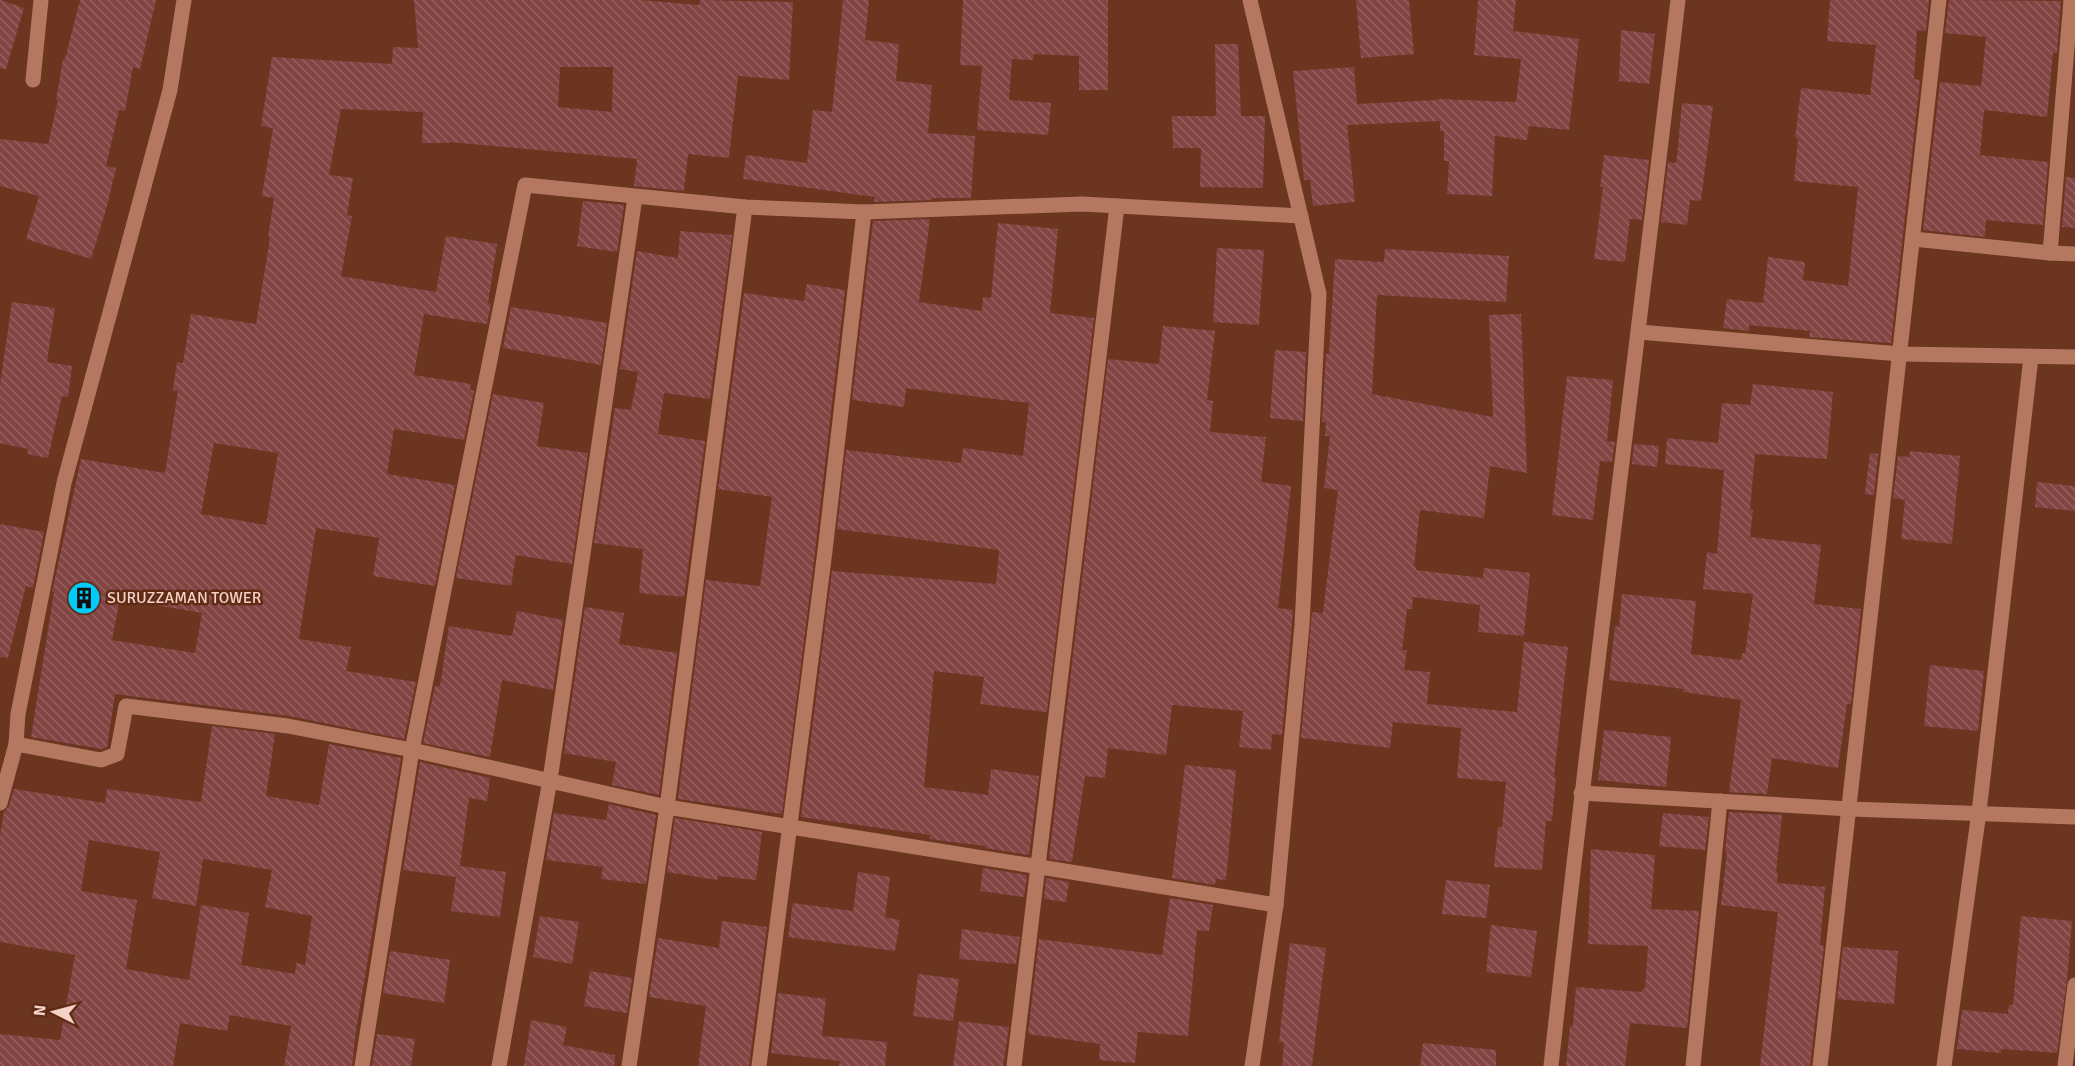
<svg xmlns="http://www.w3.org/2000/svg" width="2075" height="1066" viewBox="0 0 2075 1066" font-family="Signika,sans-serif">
	<defs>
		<pattern id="building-back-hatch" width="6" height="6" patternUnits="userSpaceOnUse" patternTransform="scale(1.5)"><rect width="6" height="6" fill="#824544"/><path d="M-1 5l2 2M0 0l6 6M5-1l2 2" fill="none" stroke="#945f5e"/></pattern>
	</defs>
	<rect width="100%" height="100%" fill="#6b3520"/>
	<g fill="url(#building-back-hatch)" fill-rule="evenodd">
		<path d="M0,0L24,8L6,69L0,68Z"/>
		<path d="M80,0H156L140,69L133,67L125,111L119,110L106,166L116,168L107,206L91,259L26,239L39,196L0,186V139L48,144L58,100H56L63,59H65Z"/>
		<path d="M414,0H640L699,5L700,0L793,2L789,80L738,76L729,158L688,154L684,191L634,186L637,159L449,142V143H422L423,112L341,109L329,175L353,178L347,215L352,216L341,276L436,292L446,236L497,244L488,303L491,304L487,324L424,314L414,375L471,384L470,390L474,391L464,440L394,429L387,474L455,485L435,586L373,576L379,538L316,528L299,639L351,647L346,671L416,682L404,739L289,716L115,694L107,747L102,749L31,737L54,592H52L81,459L165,473L178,391L173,390L177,362L183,363L191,314L256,324L270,238L268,237L274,198L262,196L273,128L261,126L272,57L392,64L393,47L418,48ZM560,67H613L612,112L558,107ZM214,443L278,453L266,525L201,514ZM120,599L202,613L195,653L112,640Z"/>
		<path d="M843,0H869L865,40L899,44L896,81L932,85L928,133L975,136L971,198H932V200L874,202L875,197L743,179L746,155L807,163L813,110L832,112Z"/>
		<path d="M963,0H1108V90H1079V56L1034,54L1033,60L1012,59L1009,100L1051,103L1048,135L977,130L982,66L960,65Z"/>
		<path d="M1356,0H1409L1414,54L1361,58Z"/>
		<path d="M1478,0H1516L1513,31L1579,39L1569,130L1529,126L1527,140L1495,136L1492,196L1447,194L1449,161H1444V131H1440V121L1347,125L1355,202L1313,206L1310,180H1304L1293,71L1354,67L1357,104L1437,100V99L1516,102L1521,59L1474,55Z"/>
		<path d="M1830,0H1929L1926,31L1917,30L1914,79L1920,80L1891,343L1809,337L1810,331L1749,325V331L1723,328L1727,299L1763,303L1768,257L1805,262L1803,280L1848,286L1858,187L1794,181L1798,139L1795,138L1801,88L1870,95L1876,45L1827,41Z"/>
		<path d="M1949,0L2061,1L2057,53H2053L2047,117L1984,110L1980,155L2048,162L2043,225L1986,220L1985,237L1923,230L1940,82L1981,86L1986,37L1945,33Z"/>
		<path d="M1621,30L1655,34L1649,84L1619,81Z"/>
		<path d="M1215,44H1238L1241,116H1265L1263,188L1200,187L1201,148H1173L1172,116H1216Z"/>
		<path d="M1682,103L1713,106L1701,201L1690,200L1687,225L1661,222L1668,162L1676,163L1677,156Z"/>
		<path d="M1604,155L1649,160L1642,220L1630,219L1625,262L1594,259L1603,187H1600Z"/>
		<path d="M2066,177L2075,178V228L2062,227Z"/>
		<path d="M583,201L624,205L617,252L577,246Z"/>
		<path d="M930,219L919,302L982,311L983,297L991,298L998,223L1058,229L1050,313L1094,318L1047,712L980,704L984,677L934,671L924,787L988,795L991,769L1039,776L1029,855L985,848V846L929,839L930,835L801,817L832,571L996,584L999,550L837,529L846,450L961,463L963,448L1023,456L1029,403L906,388L904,407L852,400L873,221Z"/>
		<path d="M680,231L732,235L710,399L664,393L658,434L705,441L684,597L639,593L643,549L594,543L615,408L631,410L638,372L620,369L637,251L678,258Z"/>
		<path d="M1217,248L1264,250L1259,325L1213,322Z"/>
		<path d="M1385,249L1509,256L1506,302L1377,295L1372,394L1493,417L1489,315L1521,314L1527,473L1490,466L1484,518L1420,510L1414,567H1416V570L1483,578L1484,568L1530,573L1524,636L1478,632L1480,605L1413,597L1412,609H1407L1402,650H1407L1404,670L1430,672L1427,704L1517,712L1524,642L1568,647L1554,777H1556L1552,821H1546L1542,870L1494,867L1498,827H1502L1506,782L1457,778L1461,728L1393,722L1390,748L1301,738L1312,612L1323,613L1338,490L1324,488L1330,436H1325L1326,422H1322L1326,354H1329L1335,259L1384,262Z"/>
		<path d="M807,284L845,290L813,569L782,814L678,799L706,580L760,586L772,497L718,489L744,293L804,301Z"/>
		<path d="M12,302L55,308L47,362L72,366L68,397L62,396L48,458L27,454L28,449L0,443V384Z"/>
		<path d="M511,307L607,323L601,365L503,348Z"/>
		<path d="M1163,326L1215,331L1207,400L1213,401L1210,432L1266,437L1261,482L1291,486L1278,608L1293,610L1282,735L1272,734L1271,750L1239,747L1243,711L1172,705L1166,755L1108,748L1105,778L1085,776L1072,862L1049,859L1108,359L1159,364Z"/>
		<path d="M1275,350L1306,352L1303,421L1270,418Z"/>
		<path d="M1567,376L1613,380L1607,441L1615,442L1612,462L1600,461L1593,520L1552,515Z"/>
		<path d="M1753,384L1833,392L1827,459L1755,454L1750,510H1753L1750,537L1821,545L1814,604L1861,609L1851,704H1847L1838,768L1772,758L1767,794L1729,792L1741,700L1683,692L1684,689L1609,680L1615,626L1619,627L1622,594L1696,601L1691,654L1741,660L1742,653L1745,654L1753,594L1703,589L1707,552L1717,554L1724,470L1665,464L1667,438L1718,443L1722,403L1750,405Z"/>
		<path d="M493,394L544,403L537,446L588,453L572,564L516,555L511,586L456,578Z"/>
		<path d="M1634,444L1659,446L1657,467L1632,464Z"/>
		<path d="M1910,451L1960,456L1952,544L1901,539L1905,500L1893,498L1898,456L1909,457Z"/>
		<path d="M1870,453L1878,454L1874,495L1865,494Z"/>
		<path d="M2037,482L2075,486V511L2035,507Z"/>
		<path d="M0,524L44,532L33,588L26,586L8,658L0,657Z"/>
		<path d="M585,607L624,613L619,644L677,653L659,795L612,785L616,762L564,753Z"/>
		<path d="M517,611L563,620L553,690L502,680L490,757L423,743L435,686H440L449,626L512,636Z"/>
		<path d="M1930,665L1984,671L1978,731L1924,726Z"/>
		<path d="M212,726L275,734L266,796L319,805L329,744L401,758L356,1031L352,1066H284L291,1026L230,1015L227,1031L180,1023L173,1066H0V1034L60,1040L75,955L0,942V836L4,812L9,806L14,789L105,803L107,789L201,802ZM89,840L160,852L152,898L196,906L203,859L272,870L265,907L312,916L305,965L296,963L295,974L241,965L249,913L201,905L189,980L126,969L137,900L81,891Z"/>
		<path d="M1604,730L1671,737L1666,787L1598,780Z"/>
		<path d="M420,762L490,778L487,801L469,798L460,866L506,872L500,917L451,911L456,877L403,870Z"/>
		<path d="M1185,765L1236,770L1226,880L1216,879L1215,885L1172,878Z"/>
		<path d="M609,804L656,815L646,884L601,879L603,867L546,860L554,813L606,820Z"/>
		<path d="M1729,812L1782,815L1776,872L1778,873L1777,883L1825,887L1820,945H1824L1810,1066H1760L1778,912L1721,905L1727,852H1725Z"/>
		<path d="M1663,813L1709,817L1705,850L1659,846Z"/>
		<path d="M675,818L762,832L756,880L718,876L717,880L667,872Z"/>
		<path d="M1591,849L1655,855L1651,909L1699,911L1687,1028L1630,1023L1625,1066H1566L1570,1026H1573L1576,987L1642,992L1643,988L1645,989L1648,946L1588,944Z"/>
		<path d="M983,868L1027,875L1024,897L980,891Z"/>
		<path d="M858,872L890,877L885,917L900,920L895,951L788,937L793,903L853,911Z"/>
		<path d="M1046,878L1069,882L1066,902L1044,899Z"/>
		<path d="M1446,880L1490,885L1486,918L1442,914Z"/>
		<path d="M1170,898L1213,905L1209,931L1197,930L1188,1036L1138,1032L1135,1063L1099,1060L1100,1044L1028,1034L1039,939L1162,955Z"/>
		<path d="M540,916L579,922L572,964L533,957Z"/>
		<path d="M2021,916L2072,921L2067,980L2057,1053L2001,1049V1053L1957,1049L1962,1010L2008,1014L2009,1005H2013Z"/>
		<path d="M722,921L767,927L749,1066H698L706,1006L649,997L658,938L719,948Z"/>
		<path d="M1491,925L1537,931L1531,977L1486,972Z"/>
		<path d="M962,929L1020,937L1016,964L959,959Z"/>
		<path d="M1290,943L1326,948L1312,1066H1282L1284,1043L1279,1042Z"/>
		<path d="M1843,947L1898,951L1894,1004L1837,999Z"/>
		<path d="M390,951L450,960L444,1003L383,993Z"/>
		<path d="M590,971L632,978L627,1013L584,1006Z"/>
		<path d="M918,974L959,979L953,1021L913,1016Z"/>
		<path d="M778,993L826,999L822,1036L887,1042L885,1066H839L840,1061L771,1053Z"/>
		<path d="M531,1020L567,1027L563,1045L615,1055L614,1066H524Z"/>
		<path d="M959,1021L1009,1027L1003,1066H953Z"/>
		<path d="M377,1034L415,1039L411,1066H372Z"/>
		<path d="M1423,1043L1496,1050V1066H1420Z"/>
	</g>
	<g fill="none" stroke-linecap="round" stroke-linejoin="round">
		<g stroke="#b47860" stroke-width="15">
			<path d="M1250,0L1319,294L1302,625L1276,905L1252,1066"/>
			<path d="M33,80L41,0"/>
			<path d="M1913,239L2050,253L2075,254"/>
			<path d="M2050,253L2071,0"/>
			<path d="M1639,332L1900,354L2075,357"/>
			<path d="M16,744L101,760L117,754L126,706L288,726L412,750L667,807L1276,905"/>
			<path d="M1581,793L1850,809L2075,817"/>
			<path d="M0,803L16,744L18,714L64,483L170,90L184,0"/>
			<path d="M362,1066L412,750L525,185L745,207L864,212L1082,204L1301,216"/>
			<path d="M499,1066L550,780L635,197"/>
			<path d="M629,1066L667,807L745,207"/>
			<path d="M759,1066L825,551L864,212"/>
			<path d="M1014,1066L1117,206"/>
			<path d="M1551,1066C1590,710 1636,355 1678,0"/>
			<path d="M1693,1066L1720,801"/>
			<path d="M1820,1066L1939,0"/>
			<path d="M1944,1066L1979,812L2031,357"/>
			<path d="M2065,1066L2075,985"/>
		</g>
	</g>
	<defs>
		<symbol id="building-disc" viewBox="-11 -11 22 22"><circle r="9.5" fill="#00cbf9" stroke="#5f2b15"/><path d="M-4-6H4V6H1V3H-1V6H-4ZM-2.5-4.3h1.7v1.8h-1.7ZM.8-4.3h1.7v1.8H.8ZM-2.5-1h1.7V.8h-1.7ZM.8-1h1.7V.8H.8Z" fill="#111"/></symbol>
	</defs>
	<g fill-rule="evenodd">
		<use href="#building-disc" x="65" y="579" width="38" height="38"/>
	</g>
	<g text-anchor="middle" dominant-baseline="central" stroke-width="5" stroke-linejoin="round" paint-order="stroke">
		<g font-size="16" fill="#f4d2c6" stroke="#5f2b15" text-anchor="start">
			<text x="107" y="598">SURUZZAMAN TOWER</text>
		</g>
	</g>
	<g transform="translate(54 1012) rotate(276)" stroke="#5f2b15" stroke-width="4.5" paint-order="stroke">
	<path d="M0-4.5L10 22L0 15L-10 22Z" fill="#f4d2c6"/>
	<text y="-9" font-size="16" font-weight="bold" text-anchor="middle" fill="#f4d2c6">N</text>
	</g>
</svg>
